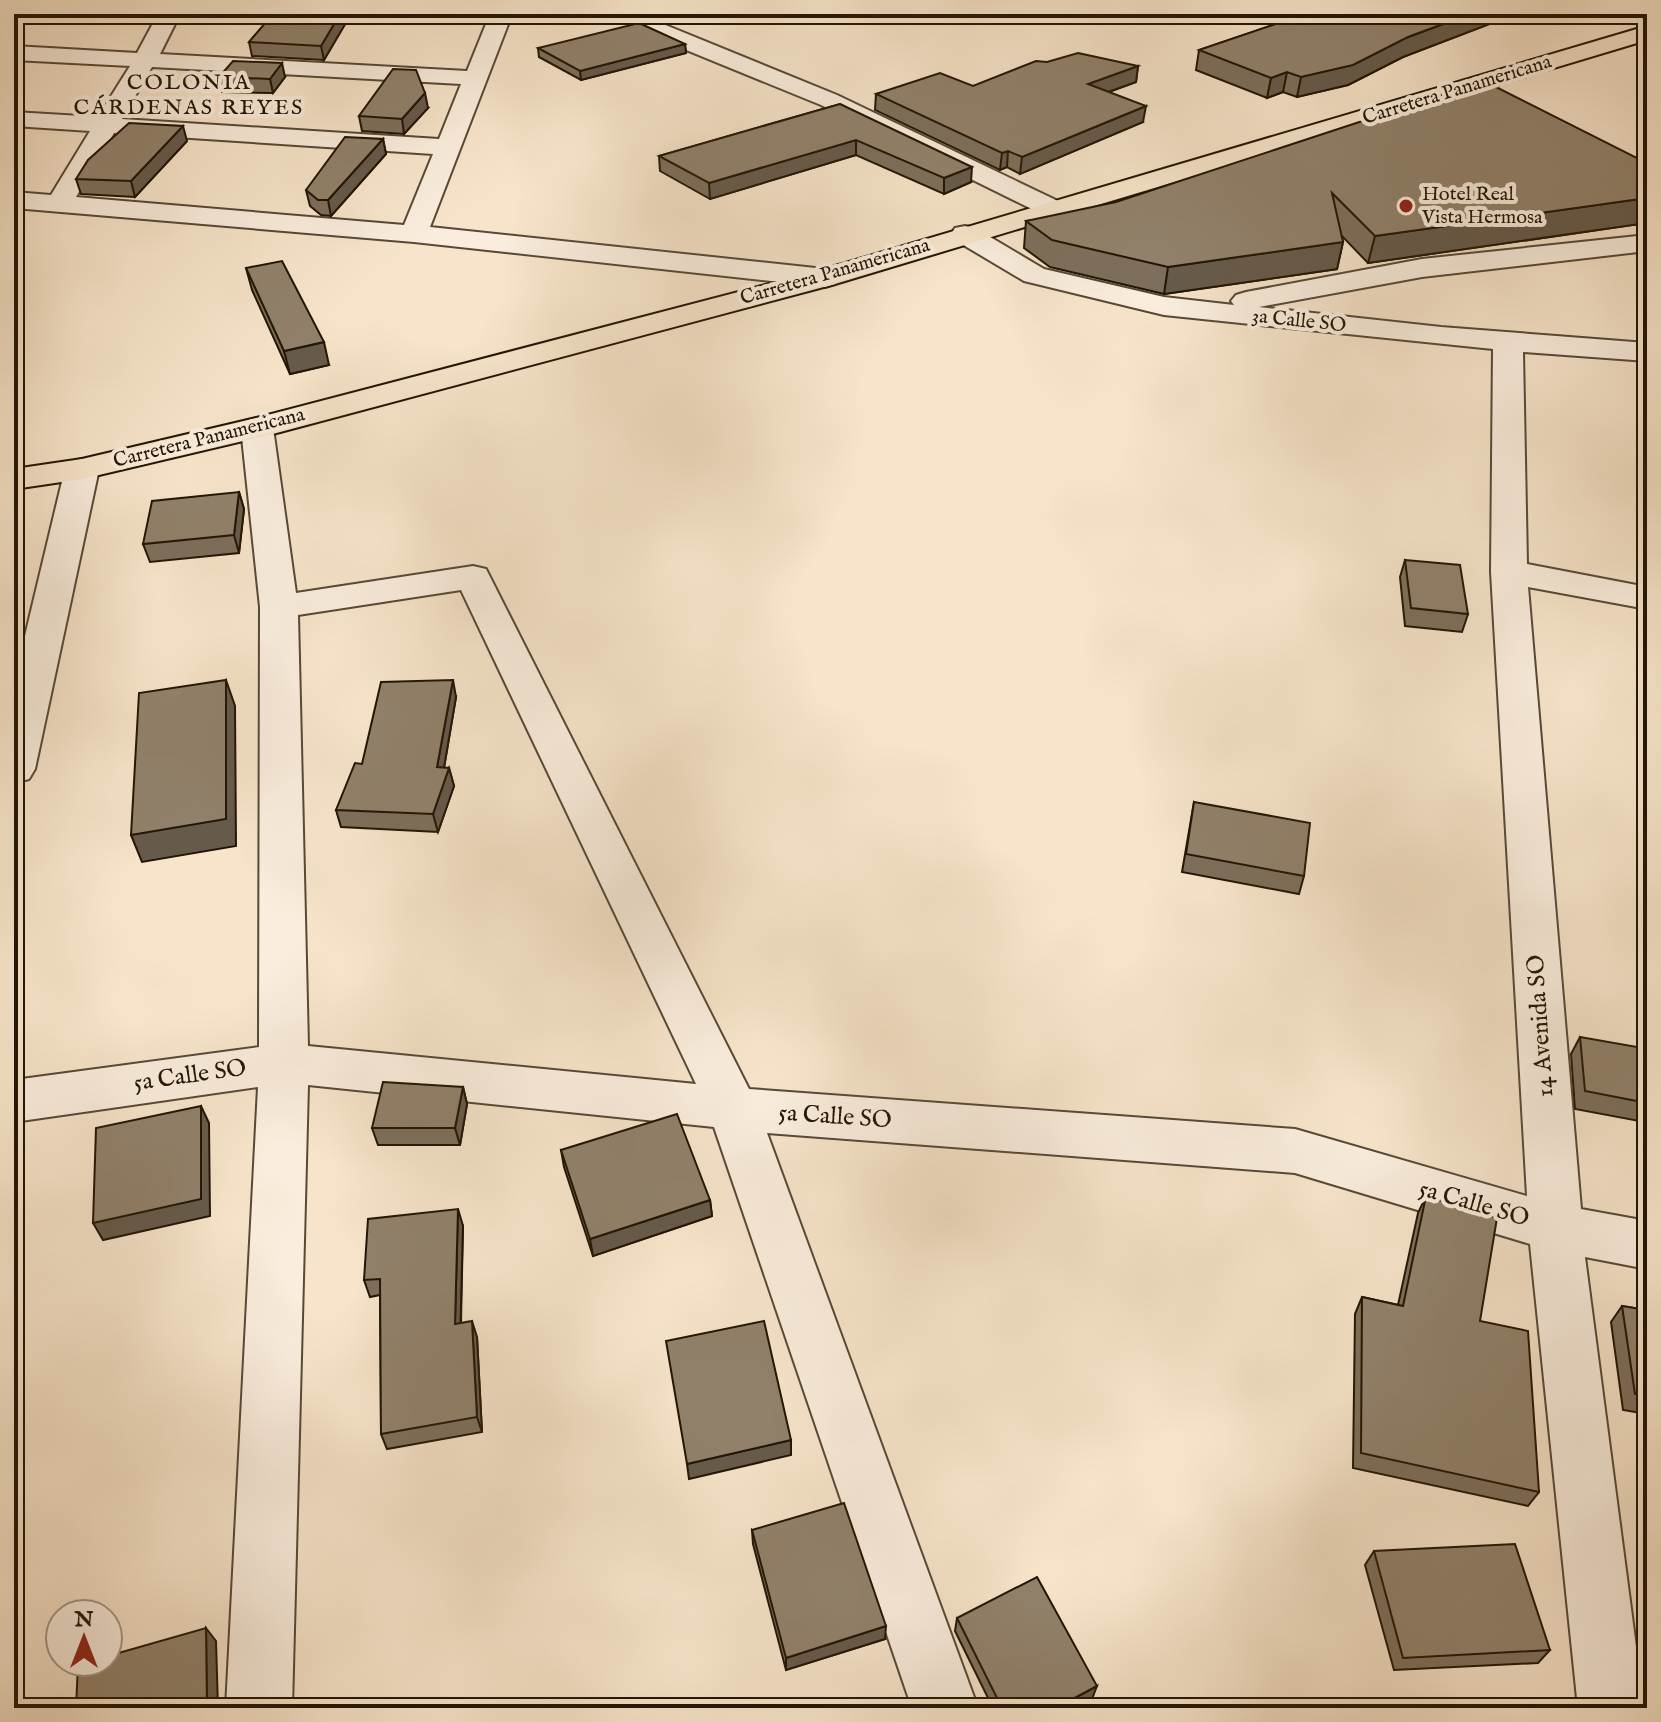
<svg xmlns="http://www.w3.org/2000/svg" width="1661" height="1722" viewBox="0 0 1661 1722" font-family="'IM FELL English',serif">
	<rect width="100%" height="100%" fill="#f7e4ca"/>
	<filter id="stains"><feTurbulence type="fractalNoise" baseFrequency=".0025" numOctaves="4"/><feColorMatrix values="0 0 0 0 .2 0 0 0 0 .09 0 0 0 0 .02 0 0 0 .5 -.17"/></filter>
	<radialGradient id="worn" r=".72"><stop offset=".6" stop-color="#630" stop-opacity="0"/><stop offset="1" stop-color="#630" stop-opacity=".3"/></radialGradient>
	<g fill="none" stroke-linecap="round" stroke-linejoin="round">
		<defs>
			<g id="minor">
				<path d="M158,14H180L160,54L467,71L490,14H512L430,227L825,269L835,272L839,278L835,284L825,287L414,242L14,208V192L51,195L90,131L14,126V112L98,117L130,66L14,60V46L137,53ZM152,67L461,84L439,139L122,119ZM114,133L433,154L404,225L76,197Z"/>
				<path d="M619,14H645L663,24L837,95L1060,202L1064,208L1060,214H1042L821,105L647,34Z"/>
				<path d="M965,226L975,228L1044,269L1164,297L1234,305L1231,301L1236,295L1246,292L1422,259L1647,235V251L1422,277L1259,307L1441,327L1647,343V361L1523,352L1527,564L1647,587V609L1528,587L1581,1209L1647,1221V1269L1585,1257L1644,1708H1578L1530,1244L1295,1173L767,1133L978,1708H912L714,1127L308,1085L292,1708H226L258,1087L14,1122V1080L259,1047L260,607L241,428L245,421L257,418L269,421L273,428L296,593L473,566L486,569L749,1089L1295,1129L1527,1196L1491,572L1493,349L1164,315L1024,281L955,240L951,234L955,228ZM461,590L696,1084L308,1046L298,615Z"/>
				<path d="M82,459L94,462L99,469L35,769L29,779L14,783V682L65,469L70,462Z"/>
			</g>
			<path id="highway" d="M1647,26V40L835,284L269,435L82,479L14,489V469L82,459L252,419L815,272Z"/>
		</defs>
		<use href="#minor" stroke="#574936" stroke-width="4"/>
		<use href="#highway" stroke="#221505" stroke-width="4"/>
		<use href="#minor" fill="#faeddd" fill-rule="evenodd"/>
		<use href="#highway" fill="#f7e4ca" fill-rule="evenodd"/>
	</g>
	<g fill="#7d6f5c" stroke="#221505" stroke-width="2">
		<path d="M273,14H351L324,60L252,56L249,42Z"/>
		<path d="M1305,14H1494L1492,23L1403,57L1348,85L1297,97L1283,92L1267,98L1196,70L1199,50Z"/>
		<path d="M685,44L686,53L581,80L539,57L538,48Z"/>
		<path d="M1138,66L1136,82L1109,92L1143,122L1020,174L1007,167L1000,170L875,110L876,94L973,86Z"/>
		<path d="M219,77H285L273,93L222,92Z"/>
		<path d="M840,104L971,182L944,194L856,155L710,199L660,171L659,156Z"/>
		<path d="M428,108L404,134L362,131L359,116Z"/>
		<path d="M383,139L386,154L331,216L321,215L310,206L306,190Z"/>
		<path d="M187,141L135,197L81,194L76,179Z"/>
		<path d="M1647,163V223L1368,263L1342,236L1343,242L1337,269L1164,294L1050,267L1024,248L1026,221Z"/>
		<path d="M246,268L329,365L290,374L252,290Z"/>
		<path d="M239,492L244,509L239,553L150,562L143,544Z"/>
		<path d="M1405,560L1468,614L1462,632L1405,626L1400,577Z"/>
		<path d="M456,697L444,768H449L454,786L438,832L341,827L336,810L362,764Z"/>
		<path d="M1194,802L1304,876L1299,894L1182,872Z"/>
		<path d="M1580,1037L1647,1079V1108L1639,1121L1575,1109L1571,1054Z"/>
		<path d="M463,1087L467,1104L460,1145H378L372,1128Z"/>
		<path d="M561,1150L710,1200L712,1216L593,1256L564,1167Z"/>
		<path d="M1426,1196L1480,1321L1539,1492L1528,1506L1353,1468L1355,1314L1362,1297L1398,1305L1418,1213Z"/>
		<path d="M463,1226L461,1323L477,1337L482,1432L387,1449L381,1434L380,1295L370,1297L364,1280Z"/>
		<path d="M1622,1306L1647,1310V1414L1623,1410L1611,1322Z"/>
		<path d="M752,1530L885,1639L786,1670L753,1544Z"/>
		<path d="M1374,1551L1550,1650L1538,1663L1394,1670L1365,1565Z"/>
		<path d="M957,1618L1092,1699L1074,1708H993L955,1631Z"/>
	</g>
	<g fill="#665a4b" stroke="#221505" stroke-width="2">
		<path d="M340,14H351L324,60L321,46Z"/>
		<path d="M1470,14H1494L1492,23L1403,57L1348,85L1297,97L1301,77Z"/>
		<path d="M685,44L686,53L581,80L580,71Z"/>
		<path d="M282,63L285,77L273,93L270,79Z"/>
		<path d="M1138,66L1136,82L1086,100L1088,84Z"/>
		<path d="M1287,72L1283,92L1267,98L1271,78Z"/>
		<path d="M425,93L428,108L404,134L402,119Z"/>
		<path d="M1146,106L1143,122L1020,174L1022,157Z"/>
		<path d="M183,126L187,141L135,197L131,181Z"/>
		<path d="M383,139L386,154L331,216L328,200Z"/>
		<path d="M856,140V155L710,199L709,183Z"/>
		<path d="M1008,151L1007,167L1000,170L1002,153Z"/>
		<path d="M972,167L971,182L944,194V178Z"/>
		<path d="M1647,198V223L1368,263L1375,236Z"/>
		<path d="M1343,242L1337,269L1164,294L1168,267Z"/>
		<path d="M324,342L329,365L290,374L284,351Z"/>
		<path d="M239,492L244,509L239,553L234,535Z"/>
		<path d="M226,680L235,706L236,846L142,862L131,835Z"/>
		<path d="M453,680L456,697L441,785L437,767Z"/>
		<path d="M449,768L454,786L438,832L433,814Z"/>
		<path d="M463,1087L467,1104L460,1145L455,1128Z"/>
		<path d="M201,1106L209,1123L210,1216L103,1240L93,1223Z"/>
		<path d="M710,1200L712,1216L593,1256L590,1239Z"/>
		<path d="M458,1209L463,1226L460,1340L455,1324Z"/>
		<path d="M472,1321L477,1337L482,1432L477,1417Z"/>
		<path d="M791,1440V1455L689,1479L687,1464Z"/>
		<path d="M886,1626L885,1639L786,1670V1658Z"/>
		<path d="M206,1628L216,1641L218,1708H207Z"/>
		<path d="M1097,1686L1092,1699L1074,1708H1056Z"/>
	</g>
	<g fill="#91816b" stroke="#221505" stroke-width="2">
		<path d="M273,14H340L321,46L249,42Z"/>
		<path d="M1305,14H1470L1408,37L1353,65L1301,77L1287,72L1271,78L1199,50Z"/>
		<path d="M639,23L685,44L580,71L538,48Z"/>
		<path d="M1078,53L1138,66L1088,84L1146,106L1022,157L1008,151L1002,153L876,94L940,73L973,86L1036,61L1047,62Z"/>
		<path d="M233,61L282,63L270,79L219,77Z"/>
		<path d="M393,69L416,70L425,93L402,119L359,116Z"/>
		<path d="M1484,81L1647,163V198L1375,236L1332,193L1343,242L1168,267L1052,240L1026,221L1116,202Z"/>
		<path d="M840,104L972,167L944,178L856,140L709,183L659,156Z"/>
		<path d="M129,123L183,126L131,181L76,179L88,160Z"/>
		<path d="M345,137L383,139L328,200H318L306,190Z"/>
		<path d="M282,261L324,342L284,351L246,268Z"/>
		<path d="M239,492L234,535L143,544L152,501Z"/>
		<path d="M1405,560L1460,565L1468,614L1411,608Z"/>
		<path d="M226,680V819L131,835L139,693Z"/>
		<path d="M453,680L437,767L449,768L433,814L336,810L355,763L362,764L381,682Z"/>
		<path d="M1194,802L1310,823L1304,876L1186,854Z"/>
		<path d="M1580,1037L1643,1048L1647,1079V1103L1585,1091Z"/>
		<path d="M383,1082L463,1087L455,1128H372Z"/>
		<path d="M201,1106V1199L93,1223L96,1128Z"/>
		<path d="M677,1114L710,1200L590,1239L561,1150Z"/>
		<path d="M1426,1196L1497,1218L1480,1321L1528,1331L1539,1492L1361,1453L1362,1297L1403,1306Z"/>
		<path d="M458,1209L455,1324L472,1321L477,1417L381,1434L380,1279L364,1280L368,1219Z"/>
		<path d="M1622,1306L1647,1310V1397L1635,1394Z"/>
		<path d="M764,1321L791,1440L687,1464L666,1341Z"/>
		<path d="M844,1503L886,1626L786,1658L752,1530Z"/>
		<path d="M1515,1544L1550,1650L1403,1658L1374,1551Z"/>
		<path d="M1037,1577L1097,1686L1056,1708H1002L957,1618Z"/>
		<path d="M206,1628L207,1708H76L78,1664L86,1662H108V1656Z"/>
	</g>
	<circle fill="#8f2418" stroke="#faeddd" stroke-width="3" cx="1406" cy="206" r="8"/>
	<g text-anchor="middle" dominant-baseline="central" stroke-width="8" stroke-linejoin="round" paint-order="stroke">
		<g font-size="20" fill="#221505" stroke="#faeddd">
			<text transform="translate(1457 90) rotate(-17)">Carretera Panamericana</text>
			<text transform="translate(835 272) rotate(-16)">Carretera Panamericana</text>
			<text transform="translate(1299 321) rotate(6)">3a Calle SO</text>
			<text transform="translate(209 438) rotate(-14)">Carretera Panamericana</text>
		</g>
		<g font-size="20" fill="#221505" stroke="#faeddd" text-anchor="start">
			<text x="1422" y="194">Hotel Real<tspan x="1422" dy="23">Vista Hermosa</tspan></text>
		</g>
		<g font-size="22" letter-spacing="2" fill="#221505" stroke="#faeddd">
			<text x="189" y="83">COLONIA<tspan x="189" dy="25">CÁRDENAS REYES</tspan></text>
		</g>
		<g font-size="24" fill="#221505" stroke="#faeddd">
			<text transform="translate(1541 1026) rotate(-94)">14 Avenida SO</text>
			<text transform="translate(190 1076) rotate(-8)">5a Calle SO</text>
			<text transform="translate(835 1117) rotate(4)">5a Calle SO</text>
			<text transform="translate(1474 1204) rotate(16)">5a Calle SO</text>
		</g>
	</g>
	<rect width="1661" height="1722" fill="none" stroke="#f7e4ca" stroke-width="48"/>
	<rect x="16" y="16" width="1629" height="1690" fill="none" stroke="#221505" stroke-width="4"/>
	<rect x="24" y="24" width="1613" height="1674" fill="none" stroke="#221505" stroke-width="2"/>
	<g transform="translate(84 1638)"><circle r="38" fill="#faeddd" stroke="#a49787" stroke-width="2"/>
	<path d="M0-6L14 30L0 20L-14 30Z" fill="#8f2418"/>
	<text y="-12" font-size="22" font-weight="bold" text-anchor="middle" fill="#221505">N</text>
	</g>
	<rect width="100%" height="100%" filter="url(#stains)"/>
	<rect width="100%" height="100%" fill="url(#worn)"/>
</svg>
